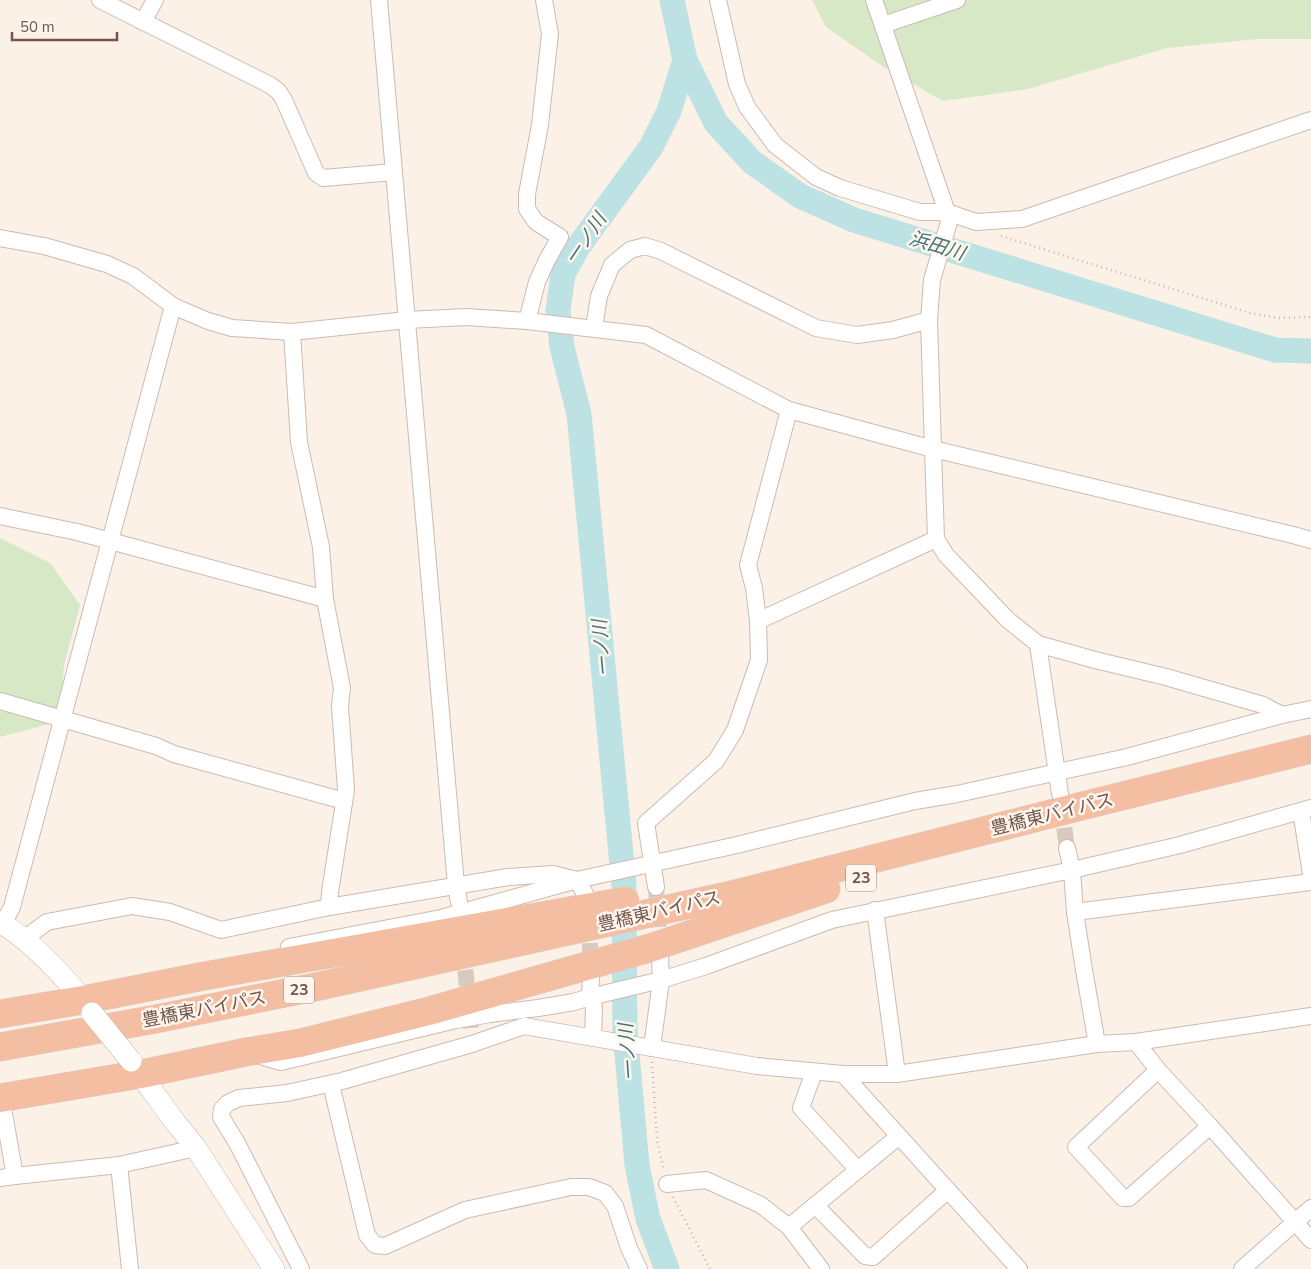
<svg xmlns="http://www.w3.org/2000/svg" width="1311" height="1269" viewBox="0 0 1311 1269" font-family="'Nunito Sans','Noto Sans JP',sans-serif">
	<rect width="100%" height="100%" fill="#fbf1e7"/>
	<g fill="#d7e8c6">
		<path d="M812,0H1311V39H1257L1167,48L1028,89L943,101L882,66L826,27Z"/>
		<path d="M0,538L50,563L80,605L64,665L60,721L0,737Z"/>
	</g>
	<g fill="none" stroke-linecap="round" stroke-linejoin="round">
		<g stroke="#bce2e4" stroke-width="25">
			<path d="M672,0L685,60L716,123L752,162L800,196L854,220L1275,350L1311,351"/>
			<path d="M667,1269L648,1219L637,1165L625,1032L624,886L579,414L562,347L558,311L563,274L578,247L651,147L669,111L685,60"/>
		</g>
		<g stroke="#d9cac0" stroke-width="16" stroke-dasharray="16 8" stroke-linecap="butt">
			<path d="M1061,804L1067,848"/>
			<path d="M656,887L660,951"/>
			<path d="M589,919L591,972"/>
			<path d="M463,946L471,1028"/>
		</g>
		<defs>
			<g id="minor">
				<path d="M100,0L270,85L278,91L284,100L316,173L323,178L394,172"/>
				<path d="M379,0L456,885L459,902"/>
				<path d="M718,0L737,84L747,107L775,145L816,177L840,188L920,212H947L976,222L1022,219L1311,120"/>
				<path d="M143,22L155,0"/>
				<path d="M883,25L957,0"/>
				<path d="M0,238L44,246L107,264L133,276L173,306L208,321L232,328L292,332L407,320L466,317L527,321L646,335L789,410L933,449L929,320L932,280L949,222L947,212L874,0"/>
				<path d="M527,321L537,282L547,260L560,237L536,222L527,209V194L540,125L550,34L544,0"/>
				<path d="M594,328L599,296L612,265L630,250L645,246L661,251L816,328L857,335L893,330L929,320"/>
				<path d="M292,332L299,442L321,547L325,599L342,688L340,706L346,790L330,892L329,907"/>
				<path d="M0,516L77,532L325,599"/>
				<path d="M758,621L936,539"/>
				<path d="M1038,644L1060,794"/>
				<path d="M0,701L156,746L174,754L344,801"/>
				<path d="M1282,715L1263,705L1166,677L1095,660L1038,644L1008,620L946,555L936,539L933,449L1293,535L1311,540"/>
				<path d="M1301,811L1311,874"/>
				<path d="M1067,848L1072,870L1075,912L1084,970L1097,1044"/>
				<path d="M656,887L646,823L716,761L735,730L759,660L758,621L754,588L748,565L789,410"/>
				<path d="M875,910L897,1074"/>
				<path d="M1075,912L1311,882"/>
				<path d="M3,924L12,907L173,306"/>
				<path d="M24,939L47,922L132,906L170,912L221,930L329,907L508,877L553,874L577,880L588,899"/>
				<path d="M289,947L441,918L577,880L737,845L915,801L957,794L1127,757L1282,715L1311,709"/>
				<path d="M591,977L590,997L594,1007L593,1038"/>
				<path d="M1136,1042L1158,1070L1210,1126L1311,1240"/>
				<path d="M652,1048L661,980L660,956"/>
				<path d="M257,1055L281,1062L456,1020L490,1014L538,1008L574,1002L590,997L661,980L706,966L832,920L1072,870L1180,845L1311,808"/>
				<path d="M1158,1070L1076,1147L1123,1198H1129L1210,1126"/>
				<path d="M814,1072L801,1108L858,1170"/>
				<path d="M843,1074L1019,1269"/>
				<path d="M331,1084L367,1235L375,1245L385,1246L465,1210L571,1187H589L605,1193L615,1206L629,1248L639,1269"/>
				<path d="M119,1165L130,1269"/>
				<path d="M15,1176L119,1165L196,1148"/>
				<path d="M0,1178L15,1176L1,1097"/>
				<path d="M667,1184L706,1180L761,1205L789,1227L821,1269"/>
				<path d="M815,1205L865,1256L873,1257L948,1190"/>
				<path d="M789,1227L899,1136"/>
				<path d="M301,1269L237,1143L221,1117L222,1109L228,1103L239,1098L287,1093L342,1081L472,1044L524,1026L757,1066L843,1074H897L1097,1044L1136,1042L1311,1016"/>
				<path d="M1242,1269L1311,1208"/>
			</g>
			<g id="tertiary">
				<path d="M0,922C35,944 66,978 91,1010"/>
				<path d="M132,1063L175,1122L196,1148L274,1269"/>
			</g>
			<g id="trunk">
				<path d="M0,1014L83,1000L199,977L625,901"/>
				<path d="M0,1047L156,1019L320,986L727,896L1070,809L1311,749"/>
				<path d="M0,1098L141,1074L246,1052L300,1043L429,1011L653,947L826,889"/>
			</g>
		</defs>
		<use href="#minor" stroke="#cebab0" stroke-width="18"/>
		<use href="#tertiary" stroke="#cebab0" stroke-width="22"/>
		<use href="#trunk" stroke="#d8d0cd" stroke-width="29"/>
		<g stroke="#d4b1a3" stroke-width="2.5" stroke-dasharray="1 4" stroke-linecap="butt">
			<path d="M1001,236L1250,313L1279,318L1311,317"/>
			<path d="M652,1062L657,1140L664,1171"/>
			<path d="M673,1197L710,1269"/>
		</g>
		<use href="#minor" stroke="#fff" stroke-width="16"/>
		<use href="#tertiary" stroke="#fff" stroke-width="21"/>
		<use href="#trunk" stroke="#f4bea2" stroke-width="28"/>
		<defs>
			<path id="tertiary-bridge" d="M92,1013L131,1061"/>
		</defs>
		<use href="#tertiary-bridge" stroke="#cebab0" stroke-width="22" stroke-linecap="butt"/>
		<use href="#tertiary-bridge" stroke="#fff" stroke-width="21"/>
	</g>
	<g text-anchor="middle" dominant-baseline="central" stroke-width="5" stroke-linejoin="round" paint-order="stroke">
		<g fill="#fef5ed" stroke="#9d867d" stroke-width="1">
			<rect x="846" y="864.5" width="30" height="27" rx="4"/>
			<rect x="284" y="976.5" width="30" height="27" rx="4"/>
		</g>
		<g font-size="16" font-weight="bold" fill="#73564d">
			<text x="861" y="878">23</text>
			<text x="299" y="990">23</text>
		</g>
		<g font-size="18" fill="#73564d" stroke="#fef5ed">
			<text transform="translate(1052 814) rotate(-14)">豊橋東バイパス</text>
			<text transform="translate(659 911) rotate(-13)">豊橋東バイパス</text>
			<text transform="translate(204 1009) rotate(-11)">豊橋東バイパス</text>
		</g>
		<g font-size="19" font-style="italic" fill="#417478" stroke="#fef5ed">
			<text transform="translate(586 239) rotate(-56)">一ノ川</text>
			<text transform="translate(937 246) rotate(17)">浜田川</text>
			<text transform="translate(602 648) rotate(-95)">一ノ川</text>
			<text transform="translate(628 1052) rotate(-94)">一ノ川</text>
		</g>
	</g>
	<path d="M12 32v8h105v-8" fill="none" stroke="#73564d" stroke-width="2.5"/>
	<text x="20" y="32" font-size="15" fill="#73564d" stroke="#fef5ed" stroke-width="4" paint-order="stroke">50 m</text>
</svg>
